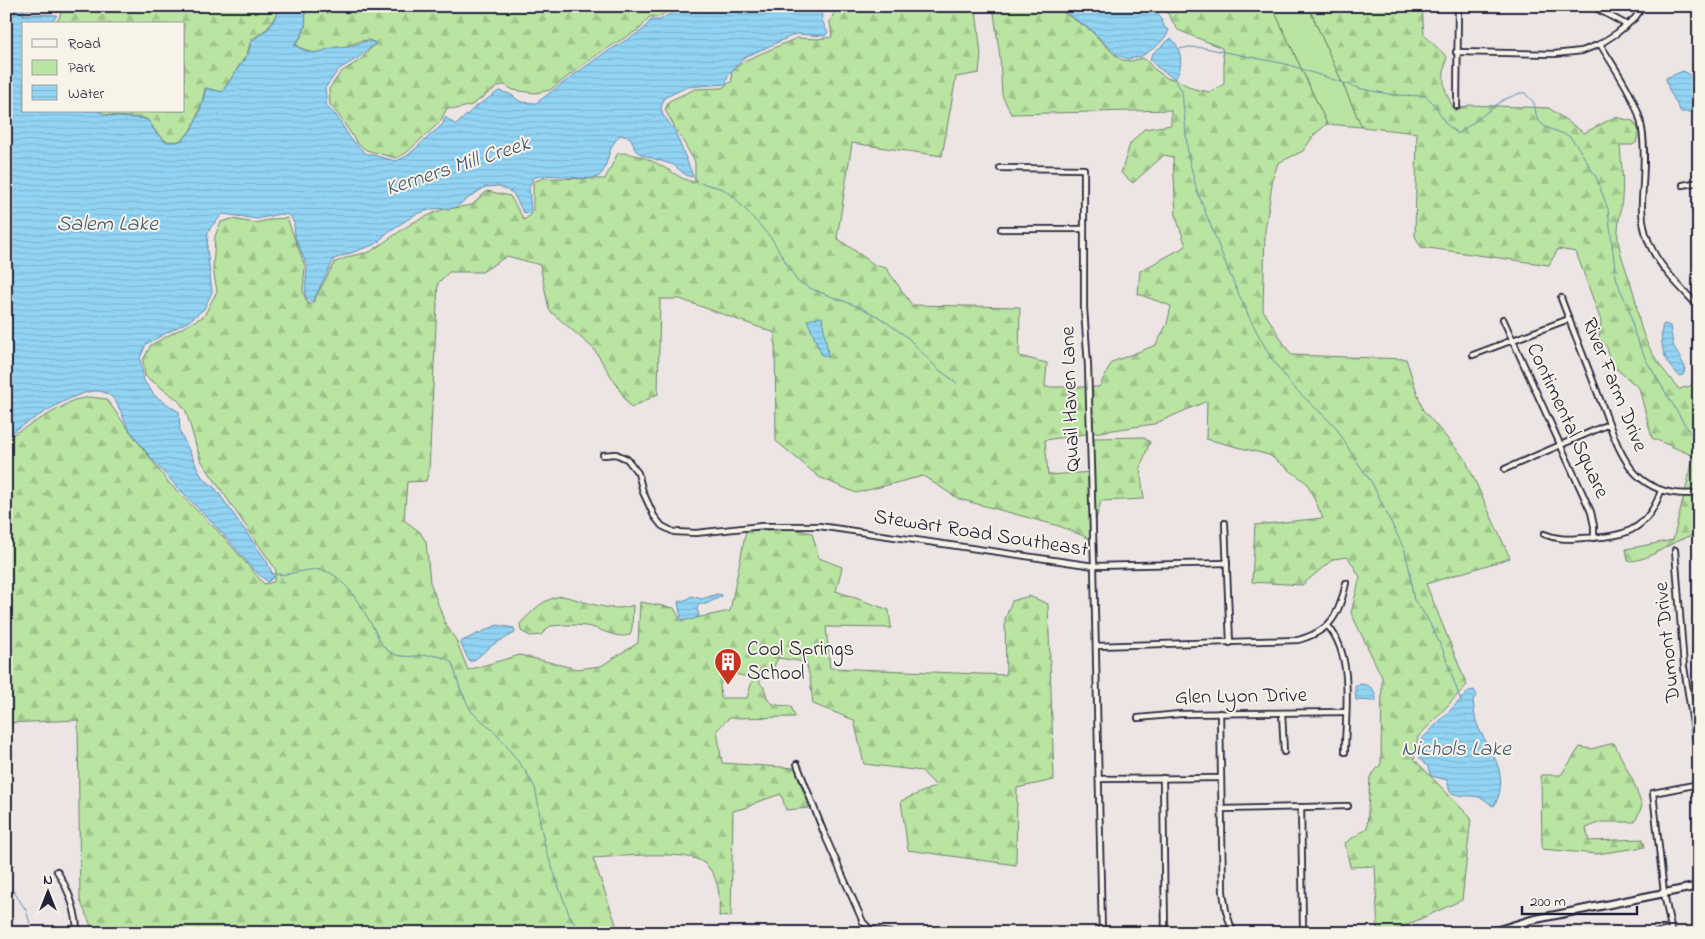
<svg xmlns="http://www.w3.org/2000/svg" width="1705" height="939" viewBox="0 0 1705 939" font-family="'Indie Flower',sans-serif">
	<defs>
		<pattern id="forest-firs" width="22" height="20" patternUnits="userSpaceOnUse" patternTransform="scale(1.25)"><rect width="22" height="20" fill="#b9e4a1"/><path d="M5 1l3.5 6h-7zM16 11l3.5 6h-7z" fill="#9fc38c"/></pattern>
		<pattern id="water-rules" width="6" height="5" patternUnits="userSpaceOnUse" patternTransform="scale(1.25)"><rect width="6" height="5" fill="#92d4f4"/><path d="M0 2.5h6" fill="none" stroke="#7eb6d2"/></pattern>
	</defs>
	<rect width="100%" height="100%" fill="#ede4e4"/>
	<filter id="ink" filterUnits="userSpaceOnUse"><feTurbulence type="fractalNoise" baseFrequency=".02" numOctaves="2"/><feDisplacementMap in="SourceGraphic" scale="10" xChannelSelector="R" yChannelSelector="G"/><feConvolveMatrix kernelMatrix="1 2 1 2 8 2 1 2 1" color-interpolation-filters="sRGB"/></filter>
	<g filter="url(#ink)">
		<path fill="#b9e4a1" stroke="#6e836e" d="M1272,6H1308L1362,127L1327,124Z"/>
		<g fill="url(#forest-firs)" stroke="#6e836e" fill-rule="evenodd">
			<path d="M63,6H281L268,28L251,40L247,54L222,92L205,88C203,101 193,137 178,141C174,142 169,141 166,141L156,132L148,120L141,117H126L101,114L98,111H184V24H53L59,19Z"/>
			<path d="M304,6H677L659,17H649L641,28L598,54L550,90L535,93L513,90L505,85L498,86L472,105L456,109L447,108L440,122L406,153L396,158L366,150L357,143L338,114L330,105L329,89L341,72L360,60L376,43L369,40L360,41L348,46L337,47L322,52L312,53L295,45C307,31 307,24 304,6Z"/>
			<path d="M837,6H983L976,9L981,55L979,73L956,77L942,156L852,143L837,238L875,265L886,268L912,305L1020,307L1019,356L1047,363L1045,387H1099L1112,362L1156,345L1167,324L1171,306L1138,294L1140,271L1186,246L1176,217L1173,157L1164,155L1133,183L1121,173L1130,144L1144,129L1171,125V110L1011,114L1002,95L1000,58L993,6H1053L1089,29L1114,54L1122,60L1132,61L1142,58L1146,60L1154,69L1167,78L1177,80L1194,89L1210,92L1224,84V64L1222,48L1178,30L1163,6H1272L1327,124L1314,135L1303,151L1278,163L1273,178L1265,231L1263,310L1291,355L1406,359L1423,410L1465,459L1510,558L1426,584L1467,685L1418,737L1414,759L1471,818L1462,900L1389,933H1378L1375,866L1350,867L1345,843L1367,828L1370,777L1381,764L1382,677L1351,613L1360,577L1348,557L1333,559L1302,585L1252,582L1255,525L1323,518L1307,483L1269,455L1206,439L1207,401L1154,424L1045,440L1048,475L1093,472L1094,438L1143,437L1150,442L1140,468L1144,499L1101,501L1091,539L1059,526L959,499L923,476L856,493L819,477L776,441L775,333L680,299H660L658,394L631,408L594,349L549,310L540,265L507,256L482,272H449L438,283L429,471L426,481L407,482L404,520L420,532L426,542L430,582L445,623L456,640L468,670L520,655L577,669L601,666L638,643L640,602L674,608L681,621L730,611L746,531L792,529L812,533L819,558L842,567L836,591L889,610L891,628L826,627L830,668L1006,675L1005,619L1012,601L1029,596L1048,604L1054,780L1017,788L1016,865L908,850L901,801L936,786L922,771L864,764L854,720L813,704L810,678L806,662L778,658L772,671L759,673L760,683C764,687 765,689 766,694C769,707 780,705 791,706L795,717L729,718L717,730L722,763L795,768L809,808L786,810L781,794L757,802L748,807L733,811L731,917L719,916C720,897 720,877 704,863C688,849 615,857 593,858L619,933H94L80,900L78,720L6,723V438L74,400L89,397L106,399L168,482L222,535L264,584L274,582L276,570L200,459L186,411L178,400L145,376L143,360L151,345L204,316L217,291L213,269L215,236L221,222L232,219L255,223L273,219L287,218L305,266L303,292L308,304H312L335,262L351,256L370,252L412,223L441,210L472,205L487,191L510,196L524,220L533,213V182L543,178L605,179L618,153C639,153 653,161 670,171C679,176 685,181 695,182V162L665,110L669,101L695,89L722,88L732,81L731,71L746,60L797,38L818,39L832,37L830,22ZM726,672L753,678L747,698H721L720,685Z"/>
			<path d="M1308,6H1422L1424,35L1447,57C1441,80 1443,89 1455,111L1469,105L1549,108L1584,133L1615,117L1633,121L1639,130L1636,143L1632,145H1620C1621,162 1624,181 1622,198C1621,212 1617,225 1618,240C1621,260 1630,278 1635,298C1637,307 1638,316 1640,324C1647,350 1662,369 1679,389L1690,386L1699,375V404L1693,413L1699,422V534C1673,537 1654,561 1628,561L1626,549L1673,540L1694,456L1652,438L1639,388L1608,362C1608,350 1609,346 1599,339L1601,321L1576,252L1558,249L1549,265L1421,247L1415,236L1417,133L1362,127Z"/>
			<path d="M562,596C584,600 610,614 633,605L632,628L630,635C617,639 603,630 591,627C578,624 563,625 550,626L541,635L530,636L521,631L520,624C532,611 544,598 562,596Z"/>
			<path d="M1614,743L1633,781L1642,806L1635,822H1601L1586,828L1589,841L1643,839L1645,847L1596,854L1542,849L1541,775H1561L1580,747L1591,749Z"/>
		</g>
		<g fill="url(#water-rules)" stroke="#658daa">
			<path d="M6,6H61L60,9L21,10L22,14L57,15L51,24H24V111H98C110,120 134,116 148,120L156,133L166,142C171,142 178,143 182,140C195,131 203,103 206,88L222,92L248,54L252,41L269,28L282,6H304C307,24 306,30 294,45C314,57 316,52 336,47C340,47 345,48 348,47C360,44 362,39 376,43L358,58L339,69L325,88L327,107L336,115L350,138L365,153L396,161L407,156L443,124L445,117L456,125L474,108L499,91L510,94L521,102L536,103L600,56L643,30L651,20H660L683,6H824C819,14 823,25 828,32L825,36L796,34L745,57L728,75L726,84L687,87L664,98L661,108L663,115L674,129L693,176L690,177L683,173L674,165L642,155L635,150L631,138L620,135C617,139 613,143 611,148C607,156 607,170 599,176C587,184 553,170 533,178L529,188L531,210L530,214L523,212L513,193L499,186L485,187L454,208L432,209L416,214L388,232L376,244L334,259L313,301H309L305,296L307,266L295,237L294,223L290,215L280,214L257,219L223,214L211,227L208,233L207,249L212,292L204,309L189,321L146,344L140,358L144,381L155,396L179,412L180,432L202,477L215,488L266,560L274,577L268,582C251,570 238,550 224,535C192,501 156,469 130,430C120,416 119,393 98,391C76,389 26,424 6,436V15H15L14,10H6Z"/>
			<path d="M1056,6H1155L1165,28L1169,30L1167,35L1157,46L1142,56L1128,59L1117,55L1091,30Z"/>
			<path d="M1171,38C1182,48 1184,67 1175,79L1157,67L1150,59L1152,54Z"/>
			<path d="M1683,71L1699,79V112H1681L1669,90L1666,78Z"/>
			<path d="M822,317L828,354V357L822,355L820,351L807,320Z"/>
			<path d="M1665,324L1670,326L1673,345L1685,367L1684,374L1681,376C1665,369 1658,340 1663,325Z"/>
			<path d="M717,594L722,595V596L706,604H699L697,609L699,616L694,619L684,620L681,618L678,602L688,599L691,596L702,599Z"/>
			<path d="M497,625L514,628L515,633L494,644L473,661H469L461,644L462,641Z"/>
			<path d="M1362,684C1371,686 1375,689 1376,699L1375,701L1356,700L1355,687L1357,685Z"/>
			<path d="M1474,690L1477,695L1473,700C1474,708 1474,716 1477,724C1489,752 1511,771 1495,805L1492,806C1489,803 1486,800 1482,798C1471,794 1460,798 1450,792L1447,780L1431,776L1428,767L1419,757L1420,746L1422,739L1469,691Z"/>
		</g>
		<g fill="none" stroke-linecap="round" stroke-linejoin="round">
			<g stroke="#658daa" stroke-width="1">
				<path d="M24,15V6"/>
				<path d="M1179,49L1189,47L1205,48L1286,64L1362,89L1394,95L1426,96L1435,105L1446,124L1458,134L1503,100L1520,93H1525L1534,103L1537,119L1545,127L1569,136L1578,147L1596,177L1608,209L1616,277L1620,289L1629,309L1635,335L1646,360L1699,448"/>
				<path d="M1174,78L1182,91L1188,155L1197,191L1231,277L1250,319L1271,358L1293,387L1336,427L1353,456L1372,483L1384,508"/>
				<path d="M692,176L697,181"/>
				<path d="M701,183L723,189L734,197L772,239L797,281L812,289L859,307L879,317L907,337L938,369L957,383"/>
				<path d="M1386,512L1405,551L1410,572L1412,590L1414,600L1426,616L1443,650L1461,701"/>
				<path d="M271,573C289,579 309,564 328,572C346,579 364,611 373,627C378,636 381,647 390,652C409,664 432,646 452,663L460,688L471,711L498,735L526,772L535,788L539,808L540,823L546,850L560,890L569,914L580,933"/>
				<path d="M6,880L26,910L33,933"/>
			</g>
			<defs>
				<g id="street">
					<path d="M1592,6L1627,25"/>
					<path d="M1600,44C1615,69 1638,100 1642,129C1646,153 1643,179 1642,202C1640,250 1669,275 1699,307"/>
					<path d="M1456,52L1554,54L1582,51L1600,44L1617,33L1635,18L1643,6"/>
					<path d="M1457,106L1458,6"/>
					<path d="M1000,168L1084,169V308L1088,366L1094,566L1102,933"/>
					<path d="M1683,185L1699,182"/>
					<path d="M1001,229H1084"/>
					<path d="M1561,298C1574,333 1588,367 1601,402C1610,425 1618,455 1636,474C1653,491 1675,496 1699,493"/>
					<path d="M1503,319L1591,512L1594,526V538"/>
					<path d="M1473,355L1569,319"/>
					<path d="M603,455L616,454L627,459L638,473L643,492L654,516L662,526L674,532L696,533L762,526H819L1094,566L1227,563"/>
					<path d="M1505,469L1609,424"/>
					<path d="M1225,523L1230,643"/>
					<path d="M1544,534C1558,540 1567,539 1582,538C1623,537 1646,533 1661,491"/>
					<path d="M1675,550L1684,667L1699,761"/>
					<path d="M1328,626C1355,657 1345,714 1345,752"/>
					<path d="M1096,646L1298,640C1331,631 1339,615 1346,583"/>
					<path d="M1220,713L1223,892L1226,911L1233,933"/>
					<path d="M1282,713L1284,752"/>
					<path d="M1138,718L1180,714L1346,712"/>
					<path d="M797,764L826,838L863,922L871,930L890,933"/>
					<path d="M1163,778L1165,933"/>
					<path d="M1099,779L1221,778"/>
					<path d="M1301,807L1303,926"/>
					<path d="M1222,809L1348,806"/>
					<path d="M57,871C68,889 77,911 77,933"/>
					<path d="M1655,933L1671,930"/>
					<path d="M1672,933L1664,893L1653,793L1699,784"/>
				</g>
				<path id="primary" d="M1489,933L1531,920L1699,886"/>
			</defs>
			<use href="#street" stroke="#22223b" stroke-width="8"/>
			<use href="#primary" stroke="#22223b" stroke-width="10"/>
			<use href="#street" stroke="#f7f3e8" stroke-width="4.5"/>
			<use href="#primary" stroke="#f7f3e8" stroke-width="6"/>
		</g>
	</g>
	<defs>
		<symbol id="building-pin" viewBox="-11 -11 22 30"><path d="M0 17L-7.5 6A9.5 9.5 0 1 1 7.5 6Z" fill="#c8321e" stroke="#f7f3e8"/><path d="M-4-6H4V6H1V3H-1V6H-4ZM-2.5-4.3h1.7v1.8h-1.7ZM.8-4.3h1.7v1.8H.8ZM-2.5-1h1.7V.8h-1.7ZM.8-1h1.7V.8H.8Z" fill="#fff"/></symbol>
	</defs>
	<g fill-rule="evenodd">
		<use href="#building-pin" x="712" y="646" width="32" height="43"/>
	</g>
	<g text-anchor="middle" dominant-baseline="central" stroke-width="4" stroke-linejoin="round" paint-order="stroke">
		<g font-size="21" fill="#22223b" stroke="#f7f3e8">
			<text transform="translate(1614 385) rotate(68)">River Farm Drive</text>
			<text transform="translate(1071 399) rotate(-92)">Quail Haven Lane</text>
			<text transform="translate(1567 421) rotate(65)">Contimental Square</text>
			<text transform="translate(981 534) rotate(9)">Stewart Road Southeast</text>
			<text transform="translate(1668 642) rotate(-96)">Dumont Drive</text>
			<text transform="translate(1241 697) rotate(-1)">Glen Lyon Drive</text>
		</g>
		<g font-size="21" fill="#22223b" stroke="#f7f3e8" text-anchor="start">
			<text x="747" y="650">Cool Springs<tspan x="747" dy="24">School</tspan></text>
		</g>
		<g font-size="22" font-style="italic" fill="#445772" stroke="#f7f3e8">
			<text transform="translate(458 167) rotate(-18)">Kerners Mill Creek</text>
			<text x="107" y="225">Salem Lake</text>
			<text x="1456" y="750">Nichols Lake</text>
		</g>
	</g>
	<rect width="1705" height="939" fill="none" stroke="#f7f3e8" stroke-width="25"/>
	<rect x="12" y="12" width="1680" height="914" fill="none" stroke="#22223b" stroke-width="2" filter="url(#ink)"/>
	<rect x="22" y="22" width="162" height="90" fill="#f7f3e8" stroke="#a29fa3"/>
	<rect x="32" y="39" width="25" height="8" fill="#f7f3e8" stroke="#a29fa3"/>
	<text x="68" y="48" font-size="15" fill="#22223b">Road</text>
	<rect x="32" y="60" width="25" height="15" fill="#b9e4a1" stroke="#a29fa3"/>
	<text x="68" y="72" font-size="15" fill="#22223b">Park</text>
	<rect x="32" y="85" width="25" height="15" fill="url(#water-rules)" stroke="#a29fa3"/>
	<text x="68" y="98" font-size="15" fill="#22223b">Water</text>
	<g transform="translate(48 892)" stroke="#f7f3e8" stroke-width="4" paint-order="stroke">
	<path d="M0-4L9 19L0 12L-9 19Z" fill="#22223b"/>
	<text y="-8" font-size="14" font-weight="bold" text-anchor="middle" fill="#22223b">N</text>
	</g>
	<path d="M1522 906v8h115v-8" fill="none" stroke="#22223b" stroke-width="2.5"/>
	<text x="1530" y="906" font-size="15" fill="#22223b" stroke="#f7f3e8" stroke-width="4" paint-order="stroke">200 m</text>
</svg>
